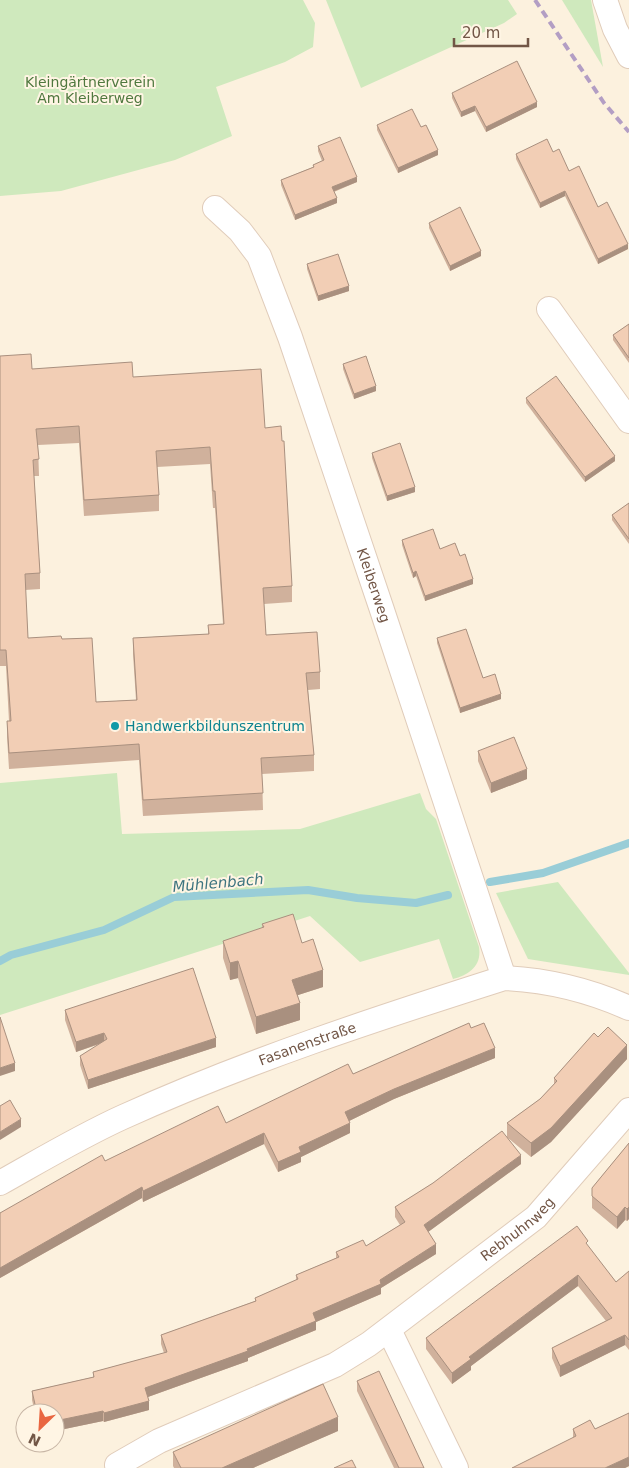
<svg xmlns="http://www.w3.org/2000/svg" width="629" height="1468" viewBox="0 0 629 1468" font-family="'DejaVu Sans',sans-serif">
	<rect width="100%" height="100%" fill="#fcf1de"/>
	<g fill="#cfe9bd">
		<path d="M0,0H303L315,23L313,47L285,62L216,87L232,136L175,160L61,191L0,196Z"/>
		<path d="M326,0H508L517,14L504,23L361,88Z"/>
		<path d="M562,0H591L603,67Z"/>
		<path d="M117,773L122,834L300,829L420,793L426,809L436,819L479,947C482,966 469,975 453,979L439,939L360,962L310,916L0,1015V783Z"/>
		<path d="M558,882L629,973V975L528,959L496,893Z"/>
	</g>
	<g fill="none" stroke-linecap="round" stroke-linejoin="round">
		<g stroke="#99cdd7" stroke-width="8">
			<path d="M490,882L543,873L629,843"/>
			<path d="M0,961L11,955L104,930L174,897L308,890L357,898L416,903L448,895"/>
		</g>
		<defs>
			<g id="minor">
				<path d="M605,0L615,29L629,56"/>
				<path id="s1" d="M215,208L240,231L259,256L290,337L381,607L504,978"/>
				<path d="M549,309L629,421"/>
				<path id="s2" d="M0,1183C41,1160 81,1136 123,1117C247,1061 375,1019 504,978C547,980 589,990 629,1008"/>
				<path d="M389,1330L456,1468"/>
				<path id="s3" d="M117,1465L159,1441L335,1365L369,1344L536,1217L629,1110"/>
			</g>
		</defs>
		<use href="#minor" stroke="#e0ccba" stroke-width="26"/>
		<use href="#minor" stroke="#fff" stroke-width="24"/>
		<path stroke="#b39ec4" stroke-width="4" stroke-dasharray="8 5" stroke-linecap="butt" d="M535,0L604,103L629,132"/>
	</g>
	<g fill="#d0b19c" fill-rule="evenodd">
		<path d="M452,93L537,107L486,132L475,111L461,117L452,98Z"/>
		<path d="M377,125L421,127L438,155L398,173L377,130Z"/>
		<path d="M318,146L357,182L334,192L337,203L295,220L281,185V180L313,167V165L322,161L318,151Z"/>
		<path d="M553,152L598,207L628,249L598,264L565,196L540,208L516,159V154Z"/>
		<path d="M429,223L481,256L450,271L429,228Z"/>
		<path d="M307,264L349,291L318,301L307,269Z"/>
		<path d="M629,324V363L613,340V335Z"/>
		<path d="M0,356L32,369L133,377L265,428L292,586V602L264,604L266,635L320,672V689L308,690L314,755V771L262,774L263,810L143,816L139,760L9,769L7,737V721H9L6,666H0ZM79,443L84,516L159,511V495L157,467L210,464L213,508H215L223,624L208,625V634L133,638V654L136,700L96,702L62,639L28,638L25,590L40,589V573L34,476H39L38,445Z"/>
		<path d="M343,364L376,391L354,399L343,369Z"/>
		<path d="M526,398L615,461L585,482L526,403Z"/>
		<path d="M372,453L415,492L387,501L372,458Z"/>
		<path d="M629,503V544L612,520V515Z"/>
		<path d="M402,540L440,549L460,556L473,584L425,601L416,576L413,578L402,545Z"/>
		<path d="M437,638L483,678L501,699L460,713L437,643Z"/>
		<path d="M478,751L527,779L491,793L478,761Z"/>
		<path d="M262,924L302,943L323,987L298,995L300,1020L256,1034L238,978L230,980L223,958V941L262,928Z"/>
		<path d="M65,1010L216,1047L88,1089L80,1065V1056L100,1044L76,1052L65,1020Z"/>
		<path d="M471,1028L495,1058L394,1099L349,1121L350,1133L301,1157V1162L278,1172L264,1144L143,1202L142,1198L0,1278V1213L105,1161L226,1123Z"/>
		<path d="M598,1037L627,1059L551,1142L531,1157L508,1138L521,1164L428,1232L436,1254L381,1288V1294L316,1322V1330L248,1358V1361L148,1397L149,1410L104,1422L103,1421L55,1431V1413H35L32,1400V1391L93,1377V1372L164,1353L161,1344V1335L255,1301V1298L296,1280V1275L336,1258V1252L366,1246L400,1225L395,1217V1207L507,1137V1123L540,1099L554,1084V1078Z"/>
		<path d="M629,1143V1219L627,1221L625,1220L617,1229L592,1208V1188Z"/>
		<path d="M588,1247L616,1282L629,1271V1350L625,1345L560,1377L552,1358V1348L606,1321L578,1286L471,1366V1370L452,1384L426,1349V1338Z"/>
		<path d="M357,1381L424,1468H394L357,1391Z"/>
		<path d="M629,1413V1466L625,1468L573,1438V1429H595Z"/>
		<path d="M338,1431L253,1468H174L173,1466V1452Z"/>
	</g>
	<g fill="#a9907f">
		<path d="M537,102V107L486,132V127Z"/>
		<path d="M475,106V111L461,117V112Z"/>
		<path d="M438,150V155L398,173V168Z"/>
		<path d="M357,177V182L332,192V187Z"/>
		<path d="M565,191V196L540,208V203Z"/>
		<path d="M337,198V203L295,220V215Z"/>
		<path d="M628,244V249L598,264V259Z"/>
		<path d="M481,251V256L450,271V266Z"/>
		<path d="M349,286V291L318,301V296Z"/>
		<path d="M376,386V391L354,399V394Z"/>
		<path d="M615,456V461L585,482V477Z"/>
		<path d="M415,487V492L387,501V496Z"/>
		<path d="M416,571V576L413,578V573Z"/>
		<path d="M473,579V584L425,601V596Z"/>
		<path d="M501,694V699L460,713V708Z"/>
		<path d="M527,769V779L491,793V783Z"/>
		<path d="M238,961V978L230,980V963Z"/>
		<path d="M323,970V987L292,997V980Z"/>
		<path d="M300,1003V1020L256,1034V1017Z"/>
		<path d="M104,1033V1042L76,1052V1042Z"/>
		<path d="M216,1038V1047L88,1089V1080Z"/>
		<path d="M627,1045V1059L551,1142L531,1157V1143Z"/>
		<path d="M495,1048V1058L394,1099L345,1123V1112L394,1089Z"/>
		<path d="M15,1063V1071L0,1076V1068Z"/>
		<path d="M21,1119V1127L0,1140V1132Z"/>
		<path d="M350,1123V1133L301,1157V1162L278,1172V1162L299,1147Z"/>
		<path d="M264,1133V1144L143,1202V1191Z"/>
		<path d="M521,1155V1164L424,1235V1225Z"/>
		<path d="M142,1187V1198L0,1278V1268Z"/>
		<path d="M625,1207V1220L617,1229V1217Z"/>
		<path d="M629,1207V1219L627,1221V1209Z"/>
		<path d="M436,1244V1254L381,1288V1294L316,1322V1330L248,1358V1361L145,1398V1388L247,1349L313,1313L380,1280Z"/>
		<path d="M578,1275V1286L471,1366V1370L452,1384V1373L469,1357Z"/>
		<path d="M625,1335V1345L560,1377V1366Z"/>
		<path d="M149,1401V1410L104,1422V1413Z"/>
		<path d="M103,1411V1421L55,1431V1421Z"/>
		<path d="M338,1417V1431L253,1468H222Z"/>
		<path d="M629,1457V1466L625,1468H605Z"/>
	</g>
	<g fill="#f2ceb5" stroke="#a9907f" fill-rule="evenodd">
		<path d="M517,61L537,102L486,127L475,106L461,112L452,93Z"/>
		<path d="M412,109L421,127L426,125L438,150L398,168L377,125Z"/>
		<path d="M340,137L357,177L332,187L337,198L295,215L281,180L314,167L313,165L324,160L318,146Z"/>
		<path d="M547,139L553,152L559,149L569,171L579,166L598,207L607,202L628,244L598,259L565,191L540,203L516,154Z"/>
		<path d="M460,207L481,251L450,266L429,223Z"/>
		<path d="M338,254L349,286L318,296L307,264Z"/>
		<path d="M629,324V358L613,335Z"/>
		<path d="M31,354L32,369L132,362L133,377L261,369L265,428L281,426L282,441H284L292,586L263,588L266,635L317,632L320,672L306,673L314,755L261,758L263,793L143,800L139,744L9,753L7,721H11L6,650H0V356ZM79,426L84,500L159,495L156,451L210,447L213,491H215L224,624L208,625L209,634L133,638L137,700L96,702L92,638L62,639L61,636L28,638L25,574L40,573L33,460L39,459L36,429Z"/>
		<path d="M366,356L376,386L354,394L343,364Z"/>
		<path d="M556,376L615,456L585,477L526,398Z"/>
		<path d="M400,443L415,487L387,496L372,453Z"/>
		<path d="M629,503V539L612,515Z"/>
		<path d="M433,529L440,549L455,543L460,556L465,554L473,579L425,596L416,571L413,573L402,540Z"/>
		<path d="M466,629L483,678L495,674L501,694L460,708L437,638Z"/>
		<path d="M514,737L527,769L491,783L478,751Z"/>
		<path d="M293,914L302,943L313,939L323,970L292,980L300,1003L256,1017L238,961L230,963L223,941L264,927L262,924Z"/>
		<path d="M193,968L216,1038L88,1080L80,1056L107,1039L104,1033L76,1042L65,1010Z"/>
		<path d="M0,1017L15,1063L0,1068Z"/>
		<path d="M469,1023L471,1028L484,1023L495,1048L394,1089L345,1112L350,1123L299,1147L301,1152L278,1162L264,1133L143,1191L142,1187L0,1268V1213L102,1155L105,1161L218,1106L226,1123L348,1064L353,1074Z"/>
		<path d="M608,1027L627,1045L551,1128L531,1143L507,1123L540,1099L557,1081L554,1078L594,1033L598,1037Z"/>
		<path d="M10,1100L21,1119L0,1132V1106Z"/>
		<path d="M502,1131L521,1155L424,1225L436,1244L380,1280L381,1284L313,1313L316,1321L247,1349L248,1351L145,1388L149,1401L104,1413L103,1411L55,1421V1413H37L32,1391L94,1377L93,1372L167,1352L161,1335L256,1301L255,1298L298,1279L296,1275L339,1257L336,1252L363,1240L366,1246L405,1222L395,1207L433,1183Z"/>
		<path d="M629,1143V1207L627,1209L625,1207L617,1217L592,1196V1188Z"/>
		<path d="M577,1226L588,1241L586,1243L616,1282L629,1271V1340L625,1335L560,1366L552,1348L612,1318L578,1275L469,1357L471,1359L452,1373L426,1338Z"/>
		<path d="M379,1371L424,1468H399L357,1381Z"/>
		<path d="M323,1384L338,1417L222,1468H181L173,1452Z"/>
		<path d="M629,1413V1457L605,1468H512L576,1436L573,1429L590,1420L595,1429Z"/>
		<path d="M352,1460L356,1468H334Z"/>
	</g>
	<circle fill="#0f9aa8" stroke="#fff5e4" stroke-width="2" cx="115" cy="726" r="5"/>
	<g text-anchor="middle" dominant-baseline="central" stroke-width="4" stroke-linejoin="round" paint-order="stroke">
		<g font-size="14" fill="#4f783e" stroke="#fff5e4">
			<text x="90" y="82">Kleingärtnerverein<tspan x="90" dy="16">Am Kleiberweg</tspan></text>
		</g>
		<g font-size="14" fill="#725646" stroke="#fff5e4">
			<text stroke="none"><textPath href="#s1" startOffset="414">Kleiberweg</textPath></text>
			<text stroke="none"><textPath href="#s2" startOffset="338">Fasanenstraße</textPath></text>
			<text stroke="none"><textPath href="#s3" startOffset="468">Rebhuhnweg</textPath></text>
		</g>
		<g font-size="14" fill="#0d838f" stroke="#fff5e4" text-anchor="start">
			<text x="125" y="726">Handwerkbildunszentrum</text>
		</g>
		<g font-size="15" font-style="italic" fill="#3d747f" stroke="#fff5e4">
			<text transform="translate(218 883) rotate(-5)">Mühlenbach</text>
		</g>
	</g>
	<g transform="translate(40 1428) rotate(205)"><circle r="24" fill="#fff5e4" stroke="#c7b5a5"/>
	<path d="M0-4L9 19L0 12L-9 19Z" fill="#e96640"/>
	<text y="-8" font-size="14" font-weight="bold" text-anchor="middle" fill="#725646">N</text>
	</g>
	<path d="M454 38v8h74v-8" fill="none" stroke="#725646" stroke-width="2.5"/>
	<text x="462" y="38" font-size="15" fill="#725646" stroke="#fff5e4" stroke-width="4" paint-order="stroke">20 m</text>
</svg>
